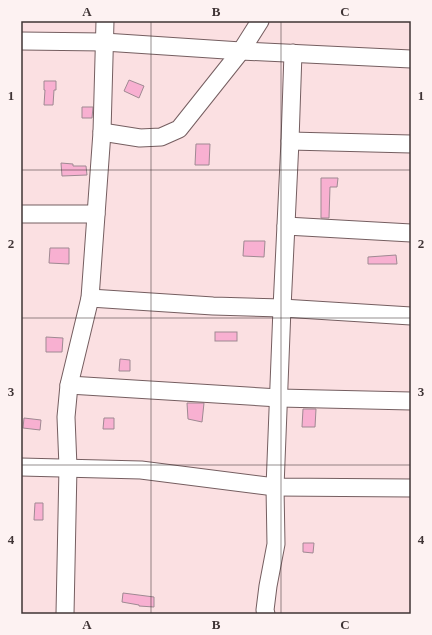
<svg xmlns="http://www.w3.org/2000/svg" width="432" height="635" viewBox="0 0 432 635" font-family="'Times New Roman',serif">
	<rect width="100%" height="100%" fill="#fbe0e2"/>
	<g fill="#f8b0d1" stroke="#9f8992">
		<path d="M129,80L144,86L139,98L124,91Z"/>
		<path d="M44,81H56V90H54L53,105H44L45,90H44Z"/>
		<path d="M82,107H93L92,118H82Z"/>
		<path d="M196,144H210L209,165H195Z"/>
		<path d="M61,163L73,164V166H86L87,175L62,176Z"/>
		<path d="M321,178H338L337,187H330L329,218H321Z"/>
		<path d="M244,241H265L264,257L243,256Z"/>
		<path d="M50,248H69V264L49,263Z"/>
		<path d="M396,255L397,264H368V257Z"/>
		<rect x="215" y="332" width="22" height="9"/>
		<path d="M46,337L63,338L62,352H46Z"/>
		<path d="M120,359L130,360V371H119Z"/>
		<path d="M187,403H204L202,422L188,419Z"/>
		<path d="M303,409H316L315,427H302Z"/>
		<path d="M24,418L41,420L40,430L23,428Z"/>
		<path d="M104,418H114V429H103Z"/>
		<path d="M35,503H43V520H34Z"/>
		<path d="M303,543H314L313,553L303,552Z"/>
		<path d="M123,593L154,597V607L139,606V605L122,602Z"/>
	</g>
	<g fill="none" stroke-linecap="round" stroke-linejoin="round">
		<defs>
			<g id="minor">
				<path d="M21,41L104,42L241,51L411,59"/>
				<path d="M102,132L140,138L161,137L179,129L241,51L260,21"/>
				<path d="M290,141L411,144"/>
				<path d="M21,214H96"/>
				<path d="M286,226L411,233"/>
				<path d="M90,298L213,306L282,308L411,316"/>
				<path d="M69,385L279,398L411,401"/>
				<path d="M21,467L141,470L275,487L411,488"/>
				<path d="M65,614L68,467L66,417L69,385L90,298L102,132L105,21"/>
				<path d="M266,614L265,610L268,586L276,544L275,487L282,308L290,141L293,53"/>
			</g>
		</defs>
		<use href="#minor" stroke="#755e60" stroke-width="19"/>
		<use href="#minor" stroke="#fff" stroke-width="17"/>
	</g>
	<path fill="none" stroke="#3f3435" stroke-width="1" stroke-opacity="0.55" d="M151,21V614M281,21V614M21,170H411M21,318H411M21,465H411"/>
	<rect width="432" height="635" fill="none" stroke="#fdf2f2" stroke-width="44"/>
	<rect x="22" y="22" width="388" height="591" fill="none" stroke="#3f3435" stroke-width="1.5"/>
	<g font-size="13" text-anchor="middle" font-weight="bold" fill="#3f3435">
		<text x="87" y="16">A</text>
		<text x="216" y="16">B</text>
		<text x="345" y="16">C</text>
		<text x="11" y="100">1</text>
		<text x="421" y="100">1</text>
		<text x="11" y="248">2</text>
		<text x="421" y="248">2</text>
		<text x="11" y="396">3</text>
		<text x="421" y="396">3</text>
		<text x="11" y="544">4</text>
		<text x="421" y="544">4</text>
		<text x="87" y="629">A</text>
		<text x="216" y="629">B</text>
		<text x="345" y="629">C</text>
	</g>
</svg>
